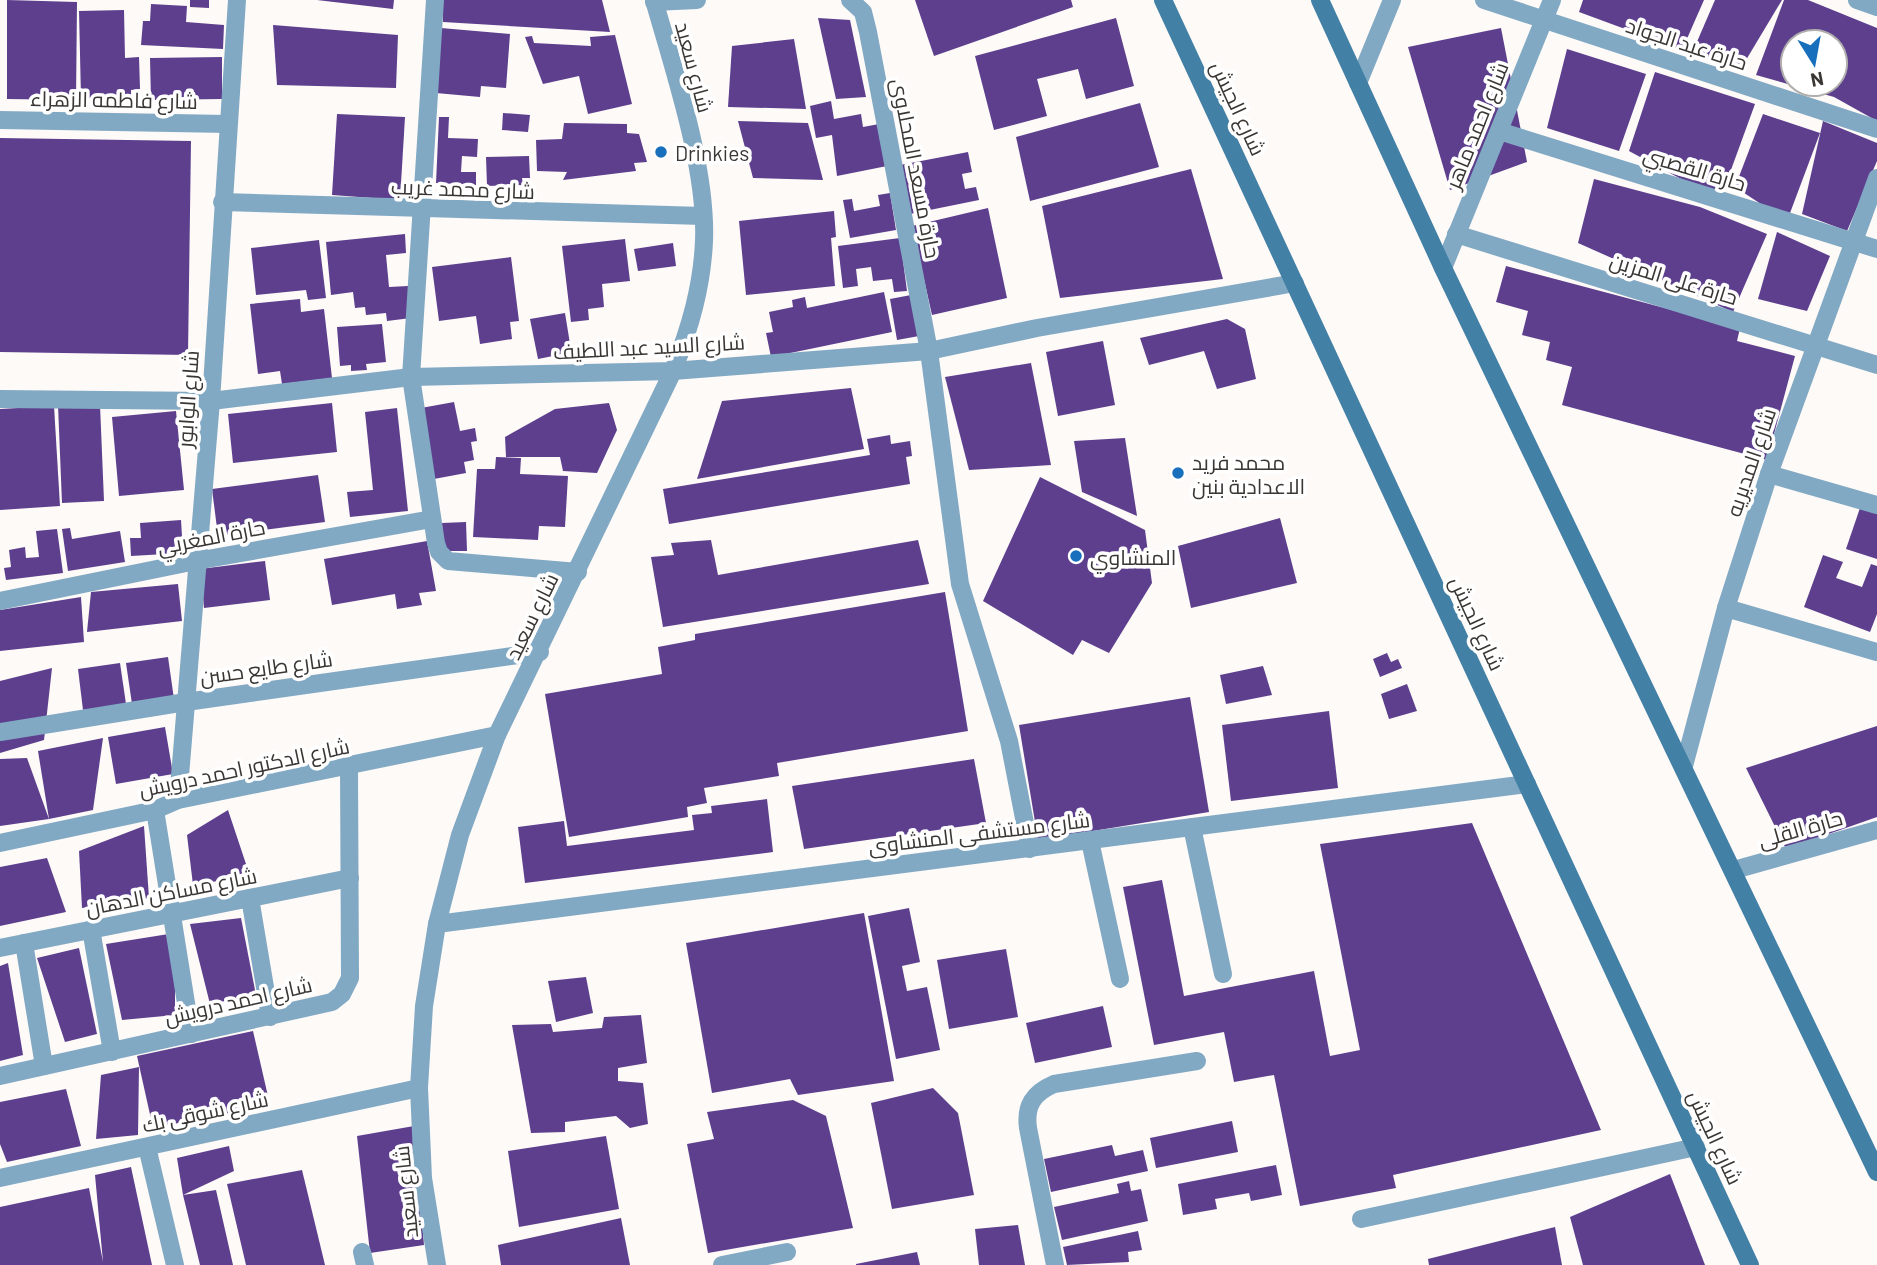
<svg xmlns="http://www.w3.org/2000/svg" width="1877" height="1265" viewBox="0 0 1877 1265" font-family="Barlow,Cairo,sans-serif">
	<rect width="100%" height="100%" fill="#fefaf8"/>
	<g fill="#5d3f8e" fill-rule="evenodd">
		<path d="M7,0L77,2L76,100L7,99Z"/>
		<path d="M190,0H209V8L190,7Z"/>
		<path d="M317,0H394L393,9Z"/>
		<path d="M443,0H602L610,32L443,22Z"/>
		<path d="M915,0H1071L1073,7L934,56Z"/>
		<path d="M1583,0H1704L1682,50L1579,12Z"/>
		<path d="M1715,0H1782L1740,70L1693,51Z"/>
		<path d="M1784,0H1808L1877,28V121L1834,97L1756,75ZM1793,42H1835V84H1793Z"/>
		<path d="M151,4L187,6L186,22L224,25L223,49L141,45L143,21H150Z"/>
		<path d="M124,10L125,58L139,57L140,89L131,90V97L81,98L79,11Z"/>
		<path d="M818,18L850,20L866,97L836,99Z"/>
		<path d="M1116,18L1134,86L1086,99L1078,69L1037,79L1047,116L994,130L975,56Z"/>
		<path d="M273,25L398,35L396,88L277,85Z"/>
		<path d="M441,28L510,34L506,88L481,86L480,97L436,93Z"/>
		<path d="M1501,28L1527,162L1450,190L1408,47Z"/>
		<path d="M615,35L632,104L588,114L579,76L543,84L525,37L532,36L534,43L591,46L590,37Z"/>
		<path d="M794,39L806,109L728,107L732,46Z"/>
		<path d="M1567,49L1646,74L1619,151L1547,128Z"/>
		<path d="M222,57V99L151,100L150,58Z"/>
		<path d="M1655,72L1755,104L1720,200L1629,151Z"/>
		<path d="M831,101L834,119L861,114L863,127L879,124L887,166L837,176L832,135L816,138L810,106Z"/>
		<path d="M1140,103L1159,167L1030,201L1016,137Z"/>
		<path d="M503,113L530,115L528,132L502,130Z"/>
		<path d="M337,114L405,117L400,200L332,195Z"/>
		<path d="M1763,114L1820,133L1787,221L1735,187Z"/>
		<path d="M439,117H449L448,138L478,139L477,157L462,156L461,172H476V185L436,183Z"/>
		<path d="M738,121L808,123L823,180L753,178Z"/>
		<path d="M1823,121L1877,143V161L1847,231L1802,214Z"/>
		<path d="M564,123L627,124V133L639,134L647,162L634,163L636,171L563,180L567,172L537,171L536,140L562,139Z"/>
		<path d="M0,138L191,141L188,355L0,352Z"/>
		<path d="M968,152L972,172L962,174L965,189L976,187L979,200L910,214L900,165Z"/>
		<path d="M529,156L530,178H522L523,185L487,186L486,157Z"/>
		<path d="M1191,169L1223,279L1060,298L1042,206Z"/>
		<path d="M1594,179L1700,207L1767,234L1733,312L1578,243Z"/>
		<path d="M890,193L896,230L850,238L843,200L852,199L854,211L880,206L878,195Z"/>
		<path d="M988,208L1007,298L932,315L912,226Z"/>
		<path d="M834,211L836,237L831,238L835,286L746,295L739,221Z"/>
		<path d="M1777,232L1830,256L1807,311L1758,299Z"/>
		<path d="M405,234L406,253L386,255L389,287L408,286L411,318L387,321L386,313L366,315L365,307L355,308L353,292L331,295L326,242Z"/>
		<path d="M900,238L907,291L894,292L892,279L873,281L871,267L856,269L858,286L843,288L838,246Z"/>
		<path d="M625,239L630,281L602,284L604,307L588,309L589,320L571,322L562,246Z"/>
		<path d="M319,240L326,298L308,300L306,290L256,295L251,248Z"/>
		<path d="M673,243L676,266L638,271L634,249Z"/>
		<path d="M511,257L519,321L510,322L512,339L480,344L476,316L439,321L432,267Z"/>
		<path d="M1506,266L1740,328L1737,341L1795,356L1767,460L1562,405L1572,367L1546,360L1550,342L1522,335L1528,311L1496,302Z"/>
		<path d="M884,292L892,332L771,357L766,333L773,332L769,312L793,307L792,300L805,297L807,308Z"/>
		<path d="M911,295L919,336L897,340L890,299Z"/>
		<path d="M300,299L301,312L324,309L332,378L282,384L280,371L258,374L250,304Z"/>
		<path d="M565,313L571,350L567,351L568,358L559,360L558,355L538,359L530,319Z"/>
		<path d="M1227,319L1245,329L1256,379L1217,389L1204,351L1149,365L1140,338Z"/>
		<path d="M382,324L386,362L366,364L367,370L351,371V365L340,366L337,327Z"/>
		<path d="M1103,341L1115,405L1058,416L1046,352Z"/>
		<path d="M1031,363L1051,465L969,470L945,377Z"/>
		<path d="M851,388L864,449L697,479L722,401Z"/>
		<path d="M454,402L460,431L475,428L477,441L471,442L474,460L464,462L466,473L434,479L421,408Z"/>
		<path d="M332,403L337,452L233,463L228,414Z"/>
		<path d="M609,403L617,430L597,473L563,471L560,457H506L505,437L555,409Z"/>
		<path d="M58,405H100L104,501L62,503Z"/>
		<path d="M54,406L60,506L0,510V409Z"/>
		<path d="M397,408L408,511L350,517L347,492L373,490L365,412Z"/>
		<path d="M176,411L184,490L119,496L112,417Z"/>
		<path d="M890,435L891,444L910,441L912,456L906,457L910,484L669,524L663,489L870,455L867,439Z"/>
		<path d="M1125,438L1137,516L1082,492L1074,441Z"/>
		<path d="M496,457L521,458L520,474L568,476L565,527L539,526L538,540L473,537L477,469H495Z"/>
		<path d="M318,475L325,522L218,536L212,489Z"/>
		<path d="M1040,477L1145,530L1152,583L1109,653L1082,640L1073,655L983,601Z"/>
		<path d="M1861,505L1877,511V559L1846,549Z"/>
		<path d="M1280,518L1297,583L1191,608L1178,546Z"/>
		<path d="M181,520L183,553L131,556L130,538H141L140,523Z"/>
		<path d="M466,522L467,551H443L442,523Z"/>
		<path d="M70,528L72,539L120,531L125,562L68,571L62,529Z"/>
		<path d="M57,529L63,573L6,580L4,568L11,567L9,550L25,547L26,558L39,557L36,531Z"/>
		<path d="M711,540L718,575L918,540L929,584L663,627L651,557L674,555L671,543Z"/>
		<path d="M427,541L436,591L419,593L422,605L397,609L395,594L332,605L324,559Z"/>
		<path d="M1823,555L1843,562L1836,578L1862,587L1871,564L1877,566V614L1870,632L1804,607Z"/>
		<path d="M265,561L270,600L204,608L200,569Z"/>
		<path d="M178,584L182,621L87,632L91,592Z"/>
		<path d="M945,592L968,731L777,763L779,776L704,788L707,803L687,807L688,817L569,837L545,694L662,674L658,647L695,640V634Z"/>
		<path d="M81,597L84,642L0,651V610Z"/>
		<path d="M1387,653L1391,662L1398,659L1402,668L1380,677L1373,659Z"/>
		<path d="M168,657L174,699L132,704L126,663Z"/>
		<path d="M120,663L126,704L83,710L78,669Z"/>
		<path d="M1263,666L1272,695L1226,704L1220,675Z"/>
		<path d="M52,668L44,740L0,753V681Z"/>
		<path d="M1407,684L1417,711L1389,719L1381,694Z"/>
		<path d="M1190,697L1209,812L1038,840L1019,725Z"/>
		<path d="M1329,711L1338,788L1231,801L1222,725Z"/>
		<path d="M1877,726V817L1786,849L1746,768Z"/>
		<path d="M165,727L173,774L116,784L108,737Z"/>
		<path d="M103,738L93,810L49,819L38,751Z"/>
		<path d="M27,758L49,819L0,826V759Z"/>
		<path d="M974,759L986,823L804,849L792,786Z"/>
		<path d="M767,799L773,852L525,883L518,827L564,821L567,846L694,830L692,815L712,813L711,806Z"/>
		<path d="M228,810L250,876L193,885L187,835Z"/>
		<path d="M1472,823L1601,1130L1393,1175L1396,1188L1300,1206L1274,1075L1234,1082L1224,1032L1154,1045L1123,887L1162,880L1184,996L1314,971L1330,1056L1360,1050L1320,844Z"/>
		<path d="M144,826L149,898L82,908L79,851Z"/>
		<path d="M47,858L66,912L0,926V867Z"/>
		<path d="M909,908L920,962L902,966L907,991L927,987L940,1050L896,1059L868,916Z"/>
		<path d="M864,913L894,1081L798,1095L790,1079L712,1093L686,943Z"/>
		<path d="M241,918L256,995L210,1004L190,924Z"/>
		<path d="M175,933V1015L122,1020L106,944Z"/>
		<path d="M79,948L97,1034L65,1042L37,958Z"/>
		<path d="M1006,949L1018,1017L949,1029L937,960Z"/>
		<path d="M8,963L23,1055L0,1061V966Z"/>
		<path d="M586,977L593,1013L556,1022L548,981Z"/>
		<path d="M1103,1006L1112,1047L1035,1063L1026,1023Z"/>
		<path d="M641,1015L647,1063L618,1068V1081L643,1083L648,1124L630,1128L616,1116L565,1122V1132L531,1133L512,1025L551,1024L553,1032L602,1028L604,1017Z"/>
		<path d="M253,1031L270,1105L153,1128L137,1056Z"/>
		<path d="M139,1067L138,1135L96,1139L101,1075Z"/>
		<path d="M933,1088L958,1113L974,1195L892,1209L871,1103Z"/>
		<path d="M66,1089L81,1146L7,1162L0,1144V1102Z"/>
		<path d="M793,1100L826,1116L853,1228L708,1253L687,1144L714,1139L707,1112Z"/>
		<path d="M1232,1121L1238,1152L1156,1168L1150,1138Z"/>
		<path d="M414,1126L424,1245L370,1253L357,1136Z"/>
		<path d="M606,1136L619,1209L519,1227L508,1151Z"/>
		<path d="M1112,1145L1115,1156L1143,1150L1148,1171L1051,1192L1044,1159Z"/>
		<path d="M229,1146L234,1171L183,1195L216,1190L233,1265H200L183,1195L177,1158Z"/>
		<path d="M1276,1165L1282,1195L1251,1201L1249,1193L1215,1199L1217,1209L1183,1215L1178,1184Z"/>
		<path d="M131,1167L152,1265H0V1207L89,1188L103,1262L95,1175Z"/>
		<path d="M302,1170L325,1265H246L227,1184Z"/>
		<path d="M1670,1174L1705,1265H1583L1570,1217Z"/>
		<path d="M1129,1181L1131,1191L1141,1189L1148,1221L1062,1240L1054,1207L1119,1193L1117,1184Z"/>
		<path d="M621,1218L630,1265H501L498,1245Z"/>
		<path d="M1018,1225L1025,1265H979L975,1229Z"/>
		<path d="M1555,1227L1562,1265H1429L1428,1259Z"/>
		<path d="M1138,1231L1142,1250L1128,1252L1129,1262L1067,1265L1063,1247Z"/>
		<path d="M917,1252L920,1265H856V1264Z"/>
	</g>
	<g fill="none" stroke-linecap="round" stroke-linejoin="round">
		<g stroke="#82a9c3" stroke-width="18">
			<path d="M929,351L960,584L1009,741L1030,849"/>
			<path d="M1192,827L1223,974"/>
			<path d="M1090,841L1120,979"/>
			<path d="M1361,1219L1696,1147"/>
			<path d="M362,1252L365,1265"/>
			<path d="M1055,1265L1028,1128C1025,1106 1033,1093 1054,1084L1197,1061"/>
		</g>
		<g stroke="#82a9c3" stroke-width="18">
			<path d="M435,0L411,377L436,543L439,552L448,561L578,572"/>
			<path d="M850,0L863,12L868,32L929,351"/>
			<path d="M1484,0L1877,129"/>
			<path d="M1857,0L1877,7"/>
			<path d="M654,2L697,0"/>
			<path d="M1358,83L1392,0"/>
			<path d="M0,120L228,124"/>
			<path d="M1499,131L1877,249"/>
			<path d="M222,202L703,216"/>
			<path d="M1456,234L1877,365"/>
			<path d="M1443,268L1552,0"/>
			<path d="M0,399L211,401L411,377L673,371L929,351L1037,328L1295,283"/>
			<path d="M1769,474L1877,505"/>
			<path d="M0,601L196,561L432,519"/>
			<path d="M1726,608L1877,652"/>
			<path d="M0,732L186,702L540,652"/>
			<path d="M1684,766L1726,608L1769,474L1877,178"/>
			<path d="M178,800L211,401L237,0"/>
			<path d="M155,810L191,1034"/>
			<path d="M0,843L155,810L178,800L497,735"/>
			<path d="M1734,870L1877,830"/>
			<path d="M250,898L270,1017"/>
			<path d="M437,924L1527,784"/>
			<path d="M91,929L112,1052"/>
			<path d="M24,943L44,1066"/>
			<path d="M0,948L350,878"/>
			<path d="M0,1076L332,1002L342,994L350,978L349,768"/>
			<path d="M147,1147L175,1265"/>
			<path d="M0,1178L419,1088"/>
			<path d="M722,1265L787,1252"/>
		</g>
		<path stroke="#82a9c3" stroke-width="18" d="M437,1265L423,1178L419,1088L424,1006L437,924L460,835L497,735L673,371C690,328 702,287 704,241C707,168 674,71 654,0"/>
		<g stroke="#4380a6" stroke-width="18">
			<path d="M1163,0L1750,1265"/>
			<path d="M1320,0L1443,268L1877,1172"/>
		</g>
	</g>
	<g fill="#186fbc" stroke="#fff" stroke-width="2.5">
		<circle cx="661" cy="152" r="7"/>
		<circle cx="1178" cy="473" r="7"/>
		<circle cx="1076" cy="556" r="7"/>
	</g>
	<g text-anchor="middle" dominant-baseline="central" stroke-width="7" stroke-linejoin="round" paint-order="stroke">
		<g font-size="21" fill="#3a3634" stroke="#fff">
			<text transform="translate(1687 43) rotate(18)">حارة عبد الجواد</text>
			<text transform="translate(695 67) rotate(75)">شارع سعيد</text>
			<text transform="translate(114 99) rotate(1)">شارع فاطمه الزهراء</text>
			<text transform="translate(1239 108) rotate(65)">شارع الجيش</text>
			<text transform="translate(1476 125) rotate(-68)">شارع احمد ماهر</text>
			<text transform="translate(917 168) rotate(79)">حارة مسعد المحلاوى</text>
			<text transform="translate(1695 168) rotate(17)">حارة القصبي</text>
			<text transform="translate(463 188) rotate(2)">شارع محمد غريب</text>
			<text transform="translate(1674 278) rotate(17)">حارة على المزين</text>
			<text transform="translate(649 346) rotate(-3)">شارع السيد عبد اللطيف</text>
			<text transform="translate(187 399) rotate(-86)">شارع الوابور</text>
			<text transform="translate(1750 462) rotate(-71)">شارع المديريه</text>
			<text transform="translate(211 536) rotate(-11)">حارة المغربي</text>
			<text transform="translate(531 616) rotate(-64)">شارع سعيد</text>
			<text transform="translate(1478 623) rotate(65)">شارع الجيش</text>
			<text transform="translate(266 667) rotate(-8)">شارع طايع حسن</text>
			<text transform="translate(244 767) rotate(-12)">شارع الدكتور احمد درويش</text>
			<text transform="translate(1800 828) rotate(-16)">حارة القلى</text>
			<text transform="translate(979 832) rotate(-7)">شارع مستشفى المنشاوى</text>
			<text transform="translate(171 891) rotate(-11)">شارع مساكن الدهان</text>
			<text transform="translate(238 1000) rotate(-13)">شارع احمد درويش</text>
			<text transform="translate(205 1111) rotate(-12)">شارع شوقى بك</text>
			<text transform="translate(1716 1137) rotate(65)">شارع الجيش</text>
			<text transform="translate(405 1192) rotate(-96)">شارع سعيد</text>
		</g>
		<g font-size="21" fill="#3a3634" stroke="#fff" text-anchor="start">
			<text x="675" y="152">Drinkies</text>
			<text x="1192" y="461">محمد فريد<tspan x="1192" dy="24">الاعدادية بنين</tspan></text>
			<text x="1090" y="556">المنشاوي</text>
		</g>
	</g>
	<g transform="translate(1814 63) rotate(169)"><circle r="33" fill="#ffffff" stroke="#b0afae" stroke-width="2"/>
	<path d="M0-5L12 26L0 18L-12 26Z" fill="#186fbc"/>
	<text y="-10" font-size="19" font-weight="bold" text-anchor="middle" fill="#3a3634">N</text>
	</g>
</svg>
